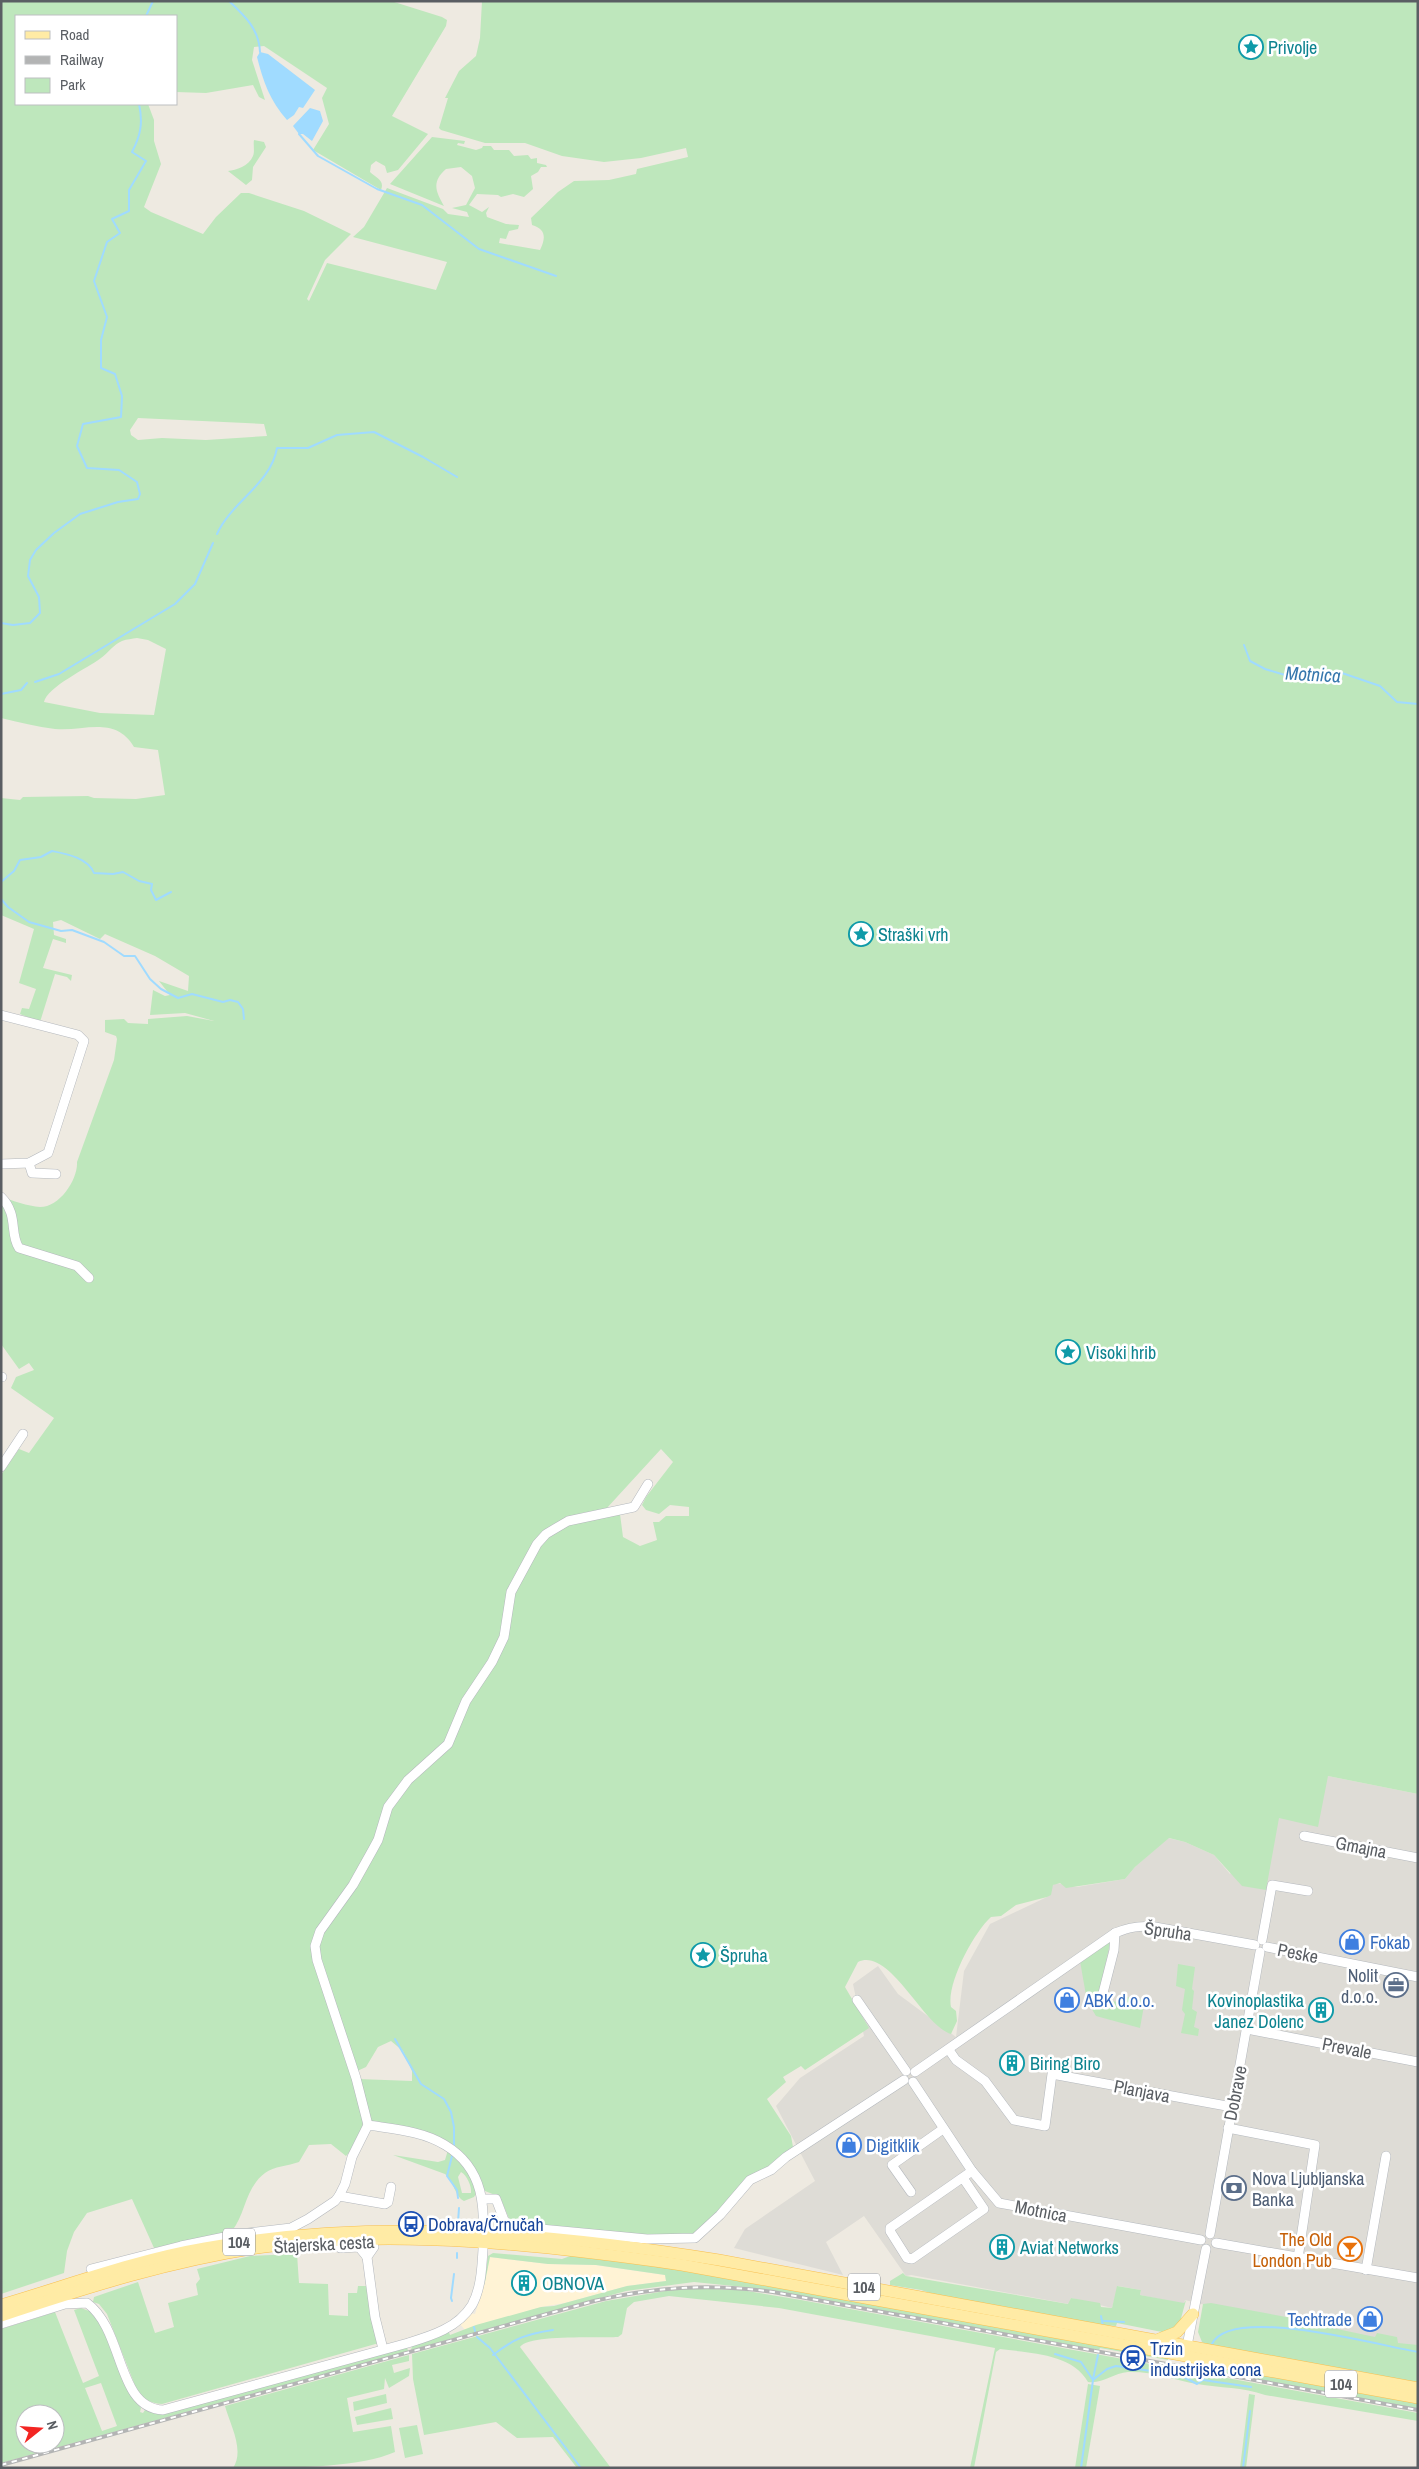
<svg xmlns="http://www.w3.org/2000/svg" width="1419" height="2469" viewBox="0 0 1419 2469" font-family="'Archivo Narrow',sans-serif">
	<rect width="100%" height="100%" fill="#eeeae1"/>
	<path fill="#fff3d5" d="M489,2257L548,2264L595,2265L665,2275L666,2281L627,2286L565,2303L541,2307L465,2330L459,2323L469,2313L475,2314L485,2282Z"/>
	<path fill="#dedcd6" d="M1328,1776L1418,1794V2350L1307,2330L1185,2300L1184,2304L1140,2295L1141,2290L1118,2286L1112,2308L1071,2298L1069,2304L911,2275L906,2276L864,2216L826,2242L843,2275L734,2248L745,2229L815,2181L776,2106L800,2078L864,2036L853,1984L878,1966L898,1994L956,2037L964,1971L990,1924L1047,1897L1053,1885L1056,1883L1077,1887L1125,1879L1135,1867L1168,1838L1185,1842L1214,1855L1230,1874L1279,1817L1293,1820Z"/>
	<g fill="#bee7bc" fill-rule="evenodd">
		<path d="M1,1H391L442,17L447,20L446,26L392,116L428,134L398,170L387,173L385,166L376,161L371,165L370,172C376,178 385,180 381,190L313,150L329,124L322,98L327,88L264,46L254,47L252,60L265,100L259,97L253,85L206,93L176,92V16H16V104H148L154,120V141L161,164L144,207L151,212L203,234L216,217L241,193H249L304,211L351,234L325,260L307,299L309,301L327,263L436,290L447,262L353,237L364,227L387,188L443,209L448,214L469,217L467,212L452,208L466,205L475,188L472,176L461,167L446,169C431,182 436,192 444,206L390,184L432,137L465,141L464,144L458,143L457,145L476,150L482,148L483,146H491L494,150H509L514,156L528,155L531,159L537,158V163L546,165L547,167H541L538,172L531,176L533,189L524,197L513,194L501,197L498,195L477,194L469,205L482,212L489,207L486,213L487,217L506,224L519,225L518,229L509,231L506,239L500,238L499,243L540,250C546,238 546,229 532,225L531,218L558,192L574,181L609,180L636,174L637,169L688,157L686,148L641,158L604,162L562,156L525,143H485L441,130L439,128L448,98H445L459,71L476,56L480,38L482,1H1418V1794L1328,1776L1318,1827L1279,1818L1266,1890L1242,1886L1214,1855L1185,1842L1169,1838L1135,1867L1125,1879L1066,1888L1060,1883L1053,1885L1051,1895L1047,1897L1016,1905L1001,1916L991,1917C974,1932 946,1984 951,2007L956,2011L957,2021L951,2034C923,2026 890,1947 858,1962L845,1987L869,2028L805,2070L801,2066L783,2077L786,2082L767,2099L791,2136L793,2147L770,2167L747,2178L713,2219L699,2233L694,2235L657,2237L511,2223L500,2197L485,2191L472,2167L451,2144L424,2133L371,2122L358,2079L412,2081V2071L403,2051L391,2041L378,2047L366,2067L355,2072L316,1948L322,1932L350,1891L381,1839L389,1811L394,1803L411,1780L447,1748L462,1712L502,1650L509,1629L511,1599L537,1549L547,1537L572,1522L620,1514L623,1537L640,1546L657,1540L653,1522H659L666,1516H689V1507L670,1505L659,1514L646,1510L642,1505L646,1497L673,1462L661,1449L606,1509L582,1513L566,1520L551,1528L531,1548L509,1592L503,1633L498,1648L468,1693L443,1747L409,1777L388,1802L375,1842L360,1870L318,1931L312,1944L314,1958L338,2029L364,2114L362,2130L356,2144L346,2156L331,2144L309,2145L299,2162C288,2166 274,2166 265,2173C245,2188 246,2213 232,2231L154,2248L132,2199L87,2213L74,2232L67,2251L64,2273L1,2294V1475L19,1449L29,1453L54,1418L11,1388L16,1377L34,1370L29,1363L19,1369L1,1344V1196C12,1201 28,1206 40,1207C60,1207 78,1179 77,1162L114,1060L117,1039L116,1036L105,1032V1020L124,1019L128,1023L148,1024V1019L187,1016L214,1021L185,1013L150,1015L153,990L165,996L170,995L159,981L188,991L189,976L155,956L105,934L100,939L61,920L53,922L54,935L66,939V943L53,939L43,968L72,975L71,981L67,977L55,974L40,1022L20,1014L22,1008L29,1009L36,989L19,983L34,929L1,915V798L20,800L23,797L88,796L94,798L136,799L165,795L158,750L134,747C115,715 83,732 55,729C37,727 19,722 1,718ZM138,418L264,424L267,436L206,440L162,438L138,440L131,435L130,430ZM137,638L148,640L166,649L154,715L100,713L44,702C47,687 88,668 101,658C108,653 114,644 122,641C127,639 132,639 137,638Z"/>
		<path d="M254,140L264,142L266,147L253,167L252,180L246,185L228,171C236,170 249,166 253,156C255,151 253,145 254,140Z"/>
		<path d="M1111,1939L1099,1993L1104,1999L1117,2002L1119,1996L1145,2000L1140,2028L1096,2016L1087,2001L1080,1961Z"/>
		<path d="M1178,1964L1195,1967L1192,1989L1194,1991L1192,2009L1197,2012L1194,2027L1199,2029L1198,2036L1181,2033L1185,2014L1182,2010L1185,1989L1176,1986Z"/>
		<path d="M448,2150L470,2174L477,2192L474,2197L464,2201C455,2197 454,2181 445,2174L393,2155L438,2162L445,2160ZM461,2172C467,2175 472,2187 471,2193H462L458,2177Z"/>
		<path d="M493,2253L562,2259L573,2255L675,2268L1168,2358V2360L1100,2348L1099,2350L754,2288L694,2282L626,2291L411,2350L412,2346L448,2330L450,2335L476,2325L541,2307L554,2306L627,2286L666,2281L665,2275L596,2265L548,2264L490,2257L485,2282L478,2305L484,2285L488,2256Z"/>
		<path d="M297,2254L299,2283L328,2284L329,2315L348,2316V2293H357L358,2286H368L379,2343L162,2404C148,2403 143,2398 136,2388L107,2314L99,2304L93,2302L94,2297L138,2282L155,2333L174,2327L168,2303L198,2295L196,2284L200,2279L197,2269L250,2256Z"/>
		<path d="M903,2273L906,2276L1068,2304L1071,2298L1100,2303L1101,2307L1112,2308L1117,2286L1141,2290L1140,2295L1184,2303L1186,2300L1180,2322L1167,2333L1117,2323L1116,2326L1102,2325L939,2296L921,2290L890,2285V2281Z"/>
		<path d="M683,2288L741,2290L801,2300L1418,2413V2421L1265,2395C1243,2387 1220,2388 1197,2384C1174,2380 1152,2371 1128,2372C1113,2373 1103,2384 1088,2382C1072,2353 1029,2353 1000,2349L996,2352L974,2468H970L995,2348L779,2308L669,2296L634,2302L627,2308L622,2334L618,2337C600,2338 528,2334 520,2347L611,2468H577L553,2437L517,2438L496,2422L424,2435L413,2379L412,2354L606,2301Z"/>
		<path d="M1211,2303L1297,2319L1304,2322L1375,2337L1377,2333L1397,2337L1398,2343L1418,2345V2383L1206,2344L1202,2342L1198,2332L1203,2304Z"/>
		<path d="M81,2308L97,2314L102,2320L130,2394L141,2408L140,2412L143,2413L145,2410L157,2414L168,2412L385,2352L407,2347L408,2351L1,2463V2329L55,2312L83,2383L99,2376L74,2310ZM101,2383L117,2426L102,2431L85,2388ZM25,2414H55V2444H25Z"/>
		<path d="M409,2355V2361L392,2365L394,2373L410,2368L409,2376L389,2388L385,2378L384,2389L347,2398L353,2432L391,2426L395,2452C356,2469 279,2468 233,2468C245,2450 230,2425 225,2406Z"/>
		<path d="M1202,2364L1256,2377V2375H1272L1418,2402V2409L1209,2371L1210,2368L1201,2366Z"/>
		<path d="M1088,2384L1100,2386L1086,2468H1075Z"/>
		<path d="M386,2394L387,2403L354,2411L353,2402Z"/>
		<path d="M1249,2394L1255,2395L1246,2468H1240Z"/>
		<path d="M391,2408L393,2419L357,2425L355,2417Z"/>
		<path d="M417,2425L423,2454L405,2458L399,2428Z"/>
	</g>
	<g fill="#a0dbff">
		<path d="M260,52L268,54L315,90L303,108L299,107L294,115L287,120C270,101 263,81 257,57Z"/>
		<path d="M310,108L320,111L323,121L312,141L303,134H299L293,126Z"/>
	</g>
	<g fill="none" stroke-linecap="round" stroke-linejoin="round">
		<g stroke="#a0dbff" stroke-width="2">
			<path d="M229,1C245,16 259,29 260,52"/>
			<path d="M146,16L153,1"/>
			<path d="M299,134L318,156L377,189L422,205L479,249L556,276"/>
			<path d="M217,534C231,502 271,484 277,448H308L337,435L374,432L423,457L457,477"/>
			<path d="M1,623L13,625L30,623L40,613L39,597L28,576L30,560L36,550L54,533L80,514L118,502L138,499L140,494L137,482L119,470L87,468L77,446L83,424L121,417L122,396L115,374L101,368V340L107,317L94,281L107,242L120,233L112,219L129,211V190L146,161L132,152C141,135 143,122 139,104"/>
			<path d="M1244,645L1250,661L1265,669L1285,675L1342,673L1380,686L1397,702L1418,704"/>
			<path d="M35,682L59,674L175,604L195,584L213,543"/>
			<path d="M1,694L21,690L27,683"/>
			<path d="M1,882L14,871L20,860L41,857L52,851C67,854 88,858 94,873L113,874L123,872L139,881L152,884L151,890L156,900L171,892"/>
			<path d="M1,899L8,907L29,922L61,931L72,930L104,942L124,956H135L150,979L161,989L178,998L192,994L223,1002L230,1000L238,1002L243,1009L244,1019"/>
			<path d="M395,2039L421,2084L444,2099L451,2112L454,2127V2146"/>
			<path d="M452,2156L447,2176L457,2190L458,2198"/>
			<path d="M458,2222L459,2208"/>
			<path d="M457,2258V2253"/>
			<path d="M452,2301L451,2298L454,2274"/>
			<path d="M1101,2316L1103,2326"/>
			<path d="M1104,2321L1124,2322"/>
			<path d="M474,2327L475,2331"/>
			<path d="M477,2337L490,2348L581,2468"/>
			<path d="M1212,2344C1230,2304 1381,2346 1418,2352"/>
			<path d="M1055,2354L1081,2362L1093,2380"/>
			<path d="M493,2355C515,2338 526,2334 553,2330"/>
			<path d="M1093,2379L1098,2355"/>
			<path d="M1203,2380L1251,2387"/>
			<path d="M1081,2468L1093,2380L1107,2369L1116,2366L1180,2375L1197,2384L1203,2380L1205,2374"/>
			<path d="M1243,2468L1250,2411"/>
		</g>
		<defs>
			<g id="minor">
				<path d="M1,1015L78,1035L84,1041L48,1153L29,1163L1,1164"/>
				<path d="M29,1163L32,1173L56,1174"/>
				<path d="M1,1197C19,1215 9,1233 19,1248L77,1266L89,1278"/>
				<path d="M1,1377H2"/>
				<path d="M1,1467L23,1434"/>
				<path d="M1304,1836L1418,1858"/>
				<path d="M1262,1940L1272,1885L1308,1891"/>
				<path d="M1267,1947L1418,1977"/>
				<path d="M1103,1993L1114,1950L1115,1933"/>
				<path d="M857,2000L906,2071"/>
				<path d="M1247,2029L1418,2062"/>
				<path d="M949,2050L956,2060L985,2081L1014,2120L1045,2126L1052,2074L1232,2107"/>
				<path d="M915,2072L1115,1933C1129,1927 1140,1925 1155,1927L1255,1945"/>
				<path d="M913,2082L972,2171L999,2203L1201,2240"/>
				<path d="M368,2125L356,2078L317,1960L315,1946L320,1931L353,1885L372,1851L378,1840L388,1807L408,1780L448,1744L466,1701L492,1662L504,1637L511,1592L537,1544L546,1534L568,1521L634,1507L648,1484"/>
				<path d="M1228,2128L1315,2145L1298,2258"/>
				<path d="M963,2178L984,2209L912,2259L907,2258L890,2231V2228L972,2171"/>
				<path d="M911,2192L892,2165L943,2129"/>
				<path d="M339,2196L385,2204L388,2202L391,2187"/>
				<path d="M483,2199H496L504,2220L509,2226L647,2239L695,2238L720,2215L750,2180L771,2170L786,2157L904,2080"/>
				<path d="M1210,2234L1260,1952"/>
				<path d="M1216,2243L1418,2278"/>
				<path d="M374,2247L367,2257L375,2317L383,2349"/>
				<path d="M340,2248L359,2247L367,2257"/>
				<path d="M1366,2270L1386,2156"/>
				<path d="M1,2324L65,2304L87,2303C125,2331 116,2408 163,2410L408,2343C431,2336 458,2328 472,2305C481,2289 482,2267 483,2249C485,2208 485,2169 445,2145C423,2131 393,2129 368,2125L352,2157L345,2184L339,2196L335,2201L308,2219L291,2228L239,2234L181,2246L91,2269"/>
				<path d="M1186,2351L1206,2249"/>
			</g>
			<g id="major">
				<path d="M1,2305C69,2285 135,2260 205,2248C374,2217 551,2233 719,2260L1418,2388"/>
				<path d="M1,2316C88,2287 174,2260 264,2247C398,2228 549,2246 682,2265L1418,2398"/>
				<path d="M1159,2339L1177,2332L1193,2314"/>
			</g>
		</defs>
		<use href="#minor" stroke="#b4b8bd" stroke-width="10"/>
		<use href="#major" stroke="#f9bf4f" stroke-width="12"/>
		<use href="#minor" stroke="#fff" stroke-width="9"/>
		<use href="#major" stroke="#ffeba5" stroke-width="11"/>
		<defs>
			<path id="rail" d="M1,2465L594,2301C655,2287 711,2283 773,2292L1418,2410"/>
		</defs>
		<use href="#rail" stroke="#b3b4b4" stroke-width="4"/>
		<use href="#rail" stroke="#fff" stroke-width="2" stroke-dasharray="5.5" stroke-linecap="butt"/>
	</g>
	<defs>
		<symbol id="sight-ring" viewBox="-11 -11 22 22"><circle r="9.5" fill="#fff" stroke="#0f9aa8" stroke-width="1.5"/><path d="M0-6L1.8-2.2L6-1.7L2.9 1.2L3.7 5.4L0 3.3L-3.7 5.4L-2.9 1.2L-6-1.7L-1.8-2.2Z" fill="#0f9aa8"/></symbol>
		<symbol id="shop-ring" viewBox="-11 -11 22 22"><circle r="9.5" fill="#fff" stroke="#3f7fe0" stroke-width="1.5"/><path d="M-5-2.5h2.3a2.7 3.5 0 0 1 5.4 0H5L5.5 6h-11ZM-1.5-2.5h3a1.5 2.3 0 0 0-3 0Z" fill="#3f7fe0"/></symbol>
		<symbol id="office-ring" viewBox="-11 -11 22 22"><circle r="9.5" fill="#fff" stroke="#5c6f8a" stroke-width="1.5"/><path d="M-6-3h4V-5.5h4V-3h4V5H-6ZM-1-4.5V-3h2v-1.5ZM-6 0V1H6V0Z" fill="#5c6f8a"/></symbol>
		<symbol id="building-ring" viewBox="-11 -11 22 22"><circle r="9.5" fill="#fff" stroke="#0f9aa8" stroke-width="1.5"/><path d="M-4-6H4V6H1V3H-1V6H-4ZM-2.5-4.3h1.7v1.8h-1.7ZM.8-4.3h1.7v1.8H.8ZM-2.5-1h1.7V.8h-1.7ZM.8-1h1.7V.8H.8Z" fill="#0f9aa8"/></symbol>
		<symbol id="bank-ring" viewBox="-11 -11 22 22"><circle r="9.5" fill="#fff" stroke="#5c6f8a" stroke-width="1.5"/><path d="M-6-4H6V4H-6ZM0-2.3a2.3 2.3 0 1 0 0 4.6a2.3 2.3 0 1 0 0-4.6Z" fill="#5c6f8a"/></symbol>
		<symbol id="bus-ring" viewBox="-11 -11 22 22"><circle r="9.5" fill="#fff" stroke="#1a4fb4" stroke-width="1.5"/><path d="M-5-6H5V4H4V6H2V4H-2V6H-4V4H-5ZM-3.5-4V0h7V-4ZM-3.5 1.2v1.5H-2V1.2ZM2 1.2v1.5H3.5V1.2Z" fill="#1a4fb4"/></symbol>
		<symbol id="bar-ring" viewBox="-11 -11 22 22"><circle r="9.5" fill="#fff" stroke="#e8710a" stroke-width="1.5"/><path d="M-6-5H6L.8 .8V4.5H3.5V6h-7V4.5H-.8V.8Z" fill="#e8710a"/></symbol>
		<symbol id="station-ring" viewBox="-11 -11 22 22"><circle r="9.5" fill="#fff" stroke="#1a4fb4" stroke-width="1.5"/><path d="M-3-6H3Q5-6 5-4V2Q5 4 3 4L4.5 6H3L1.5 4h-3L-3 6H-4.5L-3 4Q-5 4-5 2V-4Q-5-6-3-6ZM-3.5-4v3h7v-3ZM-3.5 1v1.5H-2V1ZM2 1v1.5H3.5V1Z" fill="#1a4fb4"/></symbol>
	</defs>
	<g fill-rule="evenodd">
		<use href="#sight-ring" x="1237" y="33" width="28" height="28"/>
		<use href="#sight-ring" x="847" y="920" width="28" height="28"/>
		<use href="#sight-ring" x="1054" y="1338" width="28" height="28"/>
		<use href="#shop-ring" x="1338" y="1928" width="28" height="28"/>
		<use href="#sight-ring" x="689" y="1941" width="28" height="28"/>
		<use href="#office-ring" x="1382" y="1971" width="28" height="28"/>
		<use href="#shop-ring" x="1053" y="1986" width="28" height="28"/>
		<use href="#building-ring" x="1307" y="1996" width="28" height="28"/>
		<use href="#building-ring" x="998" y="2049" width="28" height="28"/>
		<use href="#shop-ring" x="835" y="2131" width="28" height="28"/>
		<use href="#bank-ring" x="1220" y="2174" width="28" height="28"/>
		<use href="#bus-ring" x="397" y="2210" width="28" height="28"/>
		<use href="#building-ring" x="988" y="2233" width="28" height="28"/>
		<use href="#bar-ring" x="1336" y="2235" width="28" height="28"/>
		<use href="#building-ring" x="510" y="2269" width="28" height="28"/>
		<use href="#shop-ring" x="1356" y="2305" width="28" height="28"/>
		<use href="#station-ring" x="1119" y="2344" width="28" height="28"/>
	</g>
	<g text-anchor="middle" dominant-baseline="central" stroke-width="5" stroke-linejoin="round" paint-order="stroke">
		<g fill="#fff" stroke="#8c8e92" stroke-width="1">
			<rect x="223" y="2228.5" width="32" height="27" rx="4"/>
			<rect x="848" y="2273.5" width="32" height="27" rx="4"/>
			<rect x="1325" y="2370.5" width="32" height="27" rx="4"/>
		</g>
		<g font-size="16" font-weight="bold" fill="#5a5e63">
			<text x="239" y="2242">104</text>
			<text x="864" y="2287">104</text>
			<text x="1341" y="2384">104</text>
		</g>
		<g font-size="18" fill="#0d838f" stroke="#fff" text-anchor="start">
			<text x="1268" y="47">Privolje</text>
			<text x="878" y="934">Straški vrh</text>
			<text x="1086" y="1352">Visoki hrib</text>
			<text x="720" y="1955">Špruha</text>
			<text x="1304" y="2000" text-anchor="end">Kovinoplastika<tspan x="1304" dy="21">Janez Dolenc</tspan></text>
			<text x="1030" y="2063">Biring Biro</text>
			<text x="1020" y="2247">Aviat Networks</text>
			<text x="542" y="2283">OBNOVA</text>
		</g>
		<g font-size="18" fill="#5a5e63" stroke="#fff">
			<text transform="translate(1361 1847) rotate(11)">Gmajna</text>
			<text transform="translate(1168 1931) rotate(8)">Špruha</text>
			<text transform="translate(1298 1953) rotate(11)">Peske</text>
			<text transform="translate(1347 2048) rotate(11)">Prevale</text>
			<text transform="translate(1142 2091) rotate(11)">Planjava</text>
			<text transform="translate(1235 2093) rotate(-79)">Dobrave</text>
			<text transform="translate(1041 2211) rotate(11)">Motnica</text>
			<text transform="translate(324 2244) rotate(-3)">Štajerska cesta</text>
		</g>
		<g font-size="18" fill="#366cbe" stroke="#fff" text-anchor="start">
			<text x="1370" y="1942">Fokab</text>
			<text x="1084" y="2000">ABK d.o.o.</text>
			<text x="866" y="2145">Digitklik</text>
			<text x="1352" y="2319" text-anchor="end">Techtrade</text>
		</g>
		<g font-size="18" fill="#4e5e75" stroke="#fff" text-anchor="end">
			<text x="1378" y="1975">Nolit<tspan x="1378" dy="21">d.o.o.</tspan></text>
			<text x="1252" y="2178" text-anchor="start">Nova Ljubljanska<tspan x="1252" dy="21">Banka</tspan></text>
		</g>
		<g font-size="18" fill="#164399" stroke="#fff" text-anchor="start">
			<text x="428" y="2224">Dobrava/Črnučah</text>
			<text x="1150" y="2348">Trzin<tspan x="1150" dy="21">industrijska cona</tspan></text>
		</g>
		<g font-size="18" fill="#c56008" stroke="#fff" text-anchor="end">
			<text x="1332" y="2239">The Old<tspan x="1332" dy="21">London Pub</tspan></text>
		</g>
		<g font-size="19" font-style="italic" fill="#3677ad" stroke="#fff">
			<text transform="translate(1313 674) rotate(3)">Motnica</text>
		</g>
	</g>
	<rect width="1419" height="2469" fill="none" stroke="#5a5e63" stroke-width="5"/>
	<rect x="15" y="15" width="162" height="90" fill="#ffffff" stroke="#bdbfc1"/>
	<rect x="25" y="31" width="25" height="8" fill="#ffeba5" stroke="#bdbfc1"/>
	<text x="60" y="40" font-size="15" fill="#5a5e63">Road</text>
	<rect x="25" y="56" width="25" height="8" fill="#b3b4b4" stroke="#bdbfc1"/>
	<text x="60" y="65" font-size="15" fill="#5a5e63">Railway</text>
	<rect x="25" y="78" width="25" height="15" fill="#bee7bc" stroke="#bdbfc1"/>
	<text x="60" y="90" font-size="15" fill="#5a5e63">Park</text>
	<g transform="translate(40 2429) rotate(73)"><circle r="24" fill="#ffffff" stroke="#bdbfc1"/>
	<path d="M0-4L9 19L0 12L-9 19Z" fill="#f32522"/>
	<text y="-8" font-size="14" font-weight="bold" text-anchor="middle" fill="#5a5e63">N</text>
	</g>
</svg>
